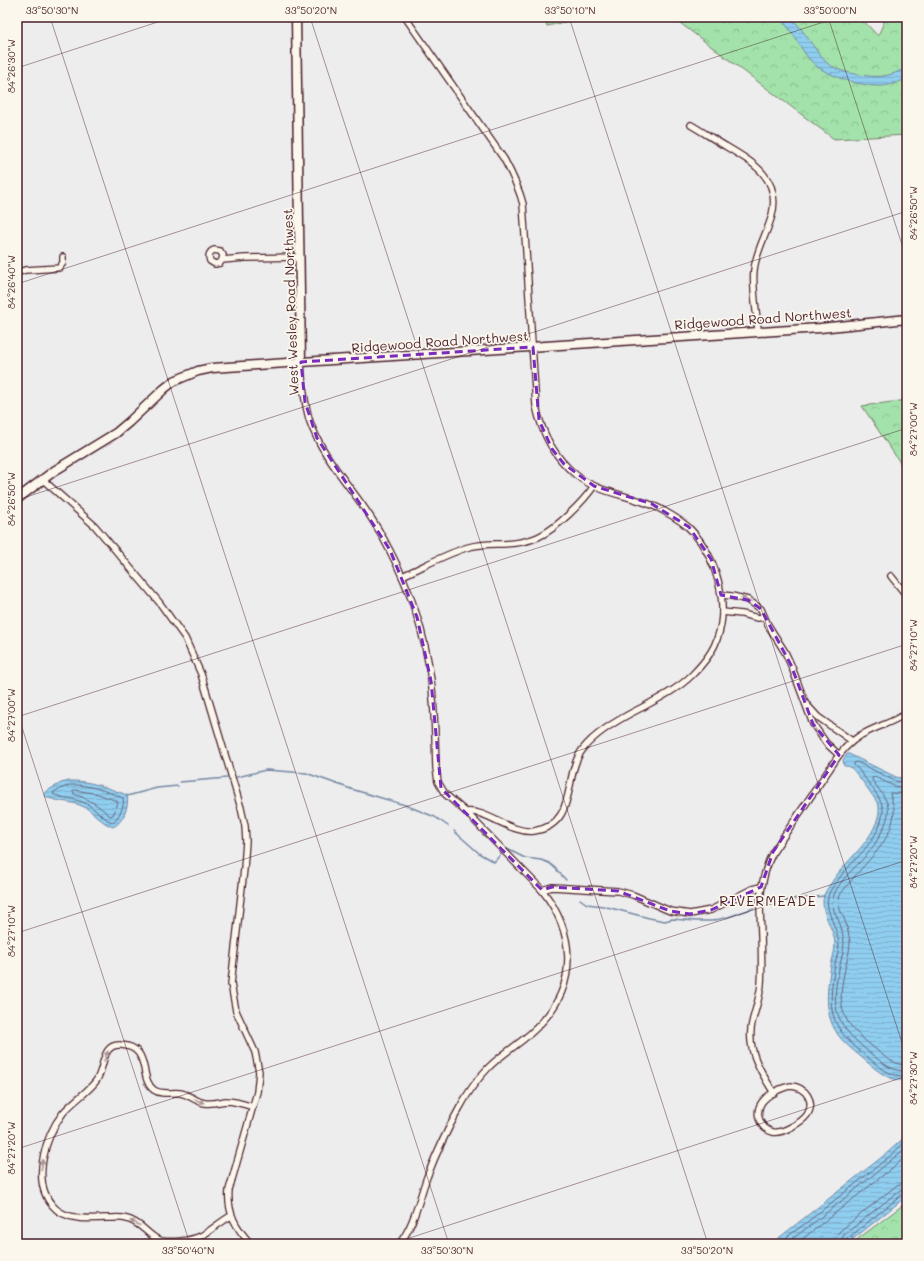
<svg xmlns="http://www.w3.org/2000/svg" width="924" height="1261" viewBox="0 0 924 1261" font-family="Mali,sans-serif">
	<defs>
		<pattern id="forest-crowns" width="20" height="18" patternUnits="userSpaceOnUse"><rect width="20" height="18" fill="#a3e2aa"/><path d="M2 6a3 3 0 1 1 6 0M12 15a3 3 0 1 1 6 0" fill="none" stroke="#8ec192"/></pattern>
		<pattern id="water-rules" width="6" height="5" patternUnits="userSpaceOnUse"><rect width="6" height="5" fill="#90cef0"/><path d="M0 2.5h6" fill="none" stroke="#7eb0ce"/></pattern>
	</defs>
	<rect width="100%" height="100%" fill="#ededee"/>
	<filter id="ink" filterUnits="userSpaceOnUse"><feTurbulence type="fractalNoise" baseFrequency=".025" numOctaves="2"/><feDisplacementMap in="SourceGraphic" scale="8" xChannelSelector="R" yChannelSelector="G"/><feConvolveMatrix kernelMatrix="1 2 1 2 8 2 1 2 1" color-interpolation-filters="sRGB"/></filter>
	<g filter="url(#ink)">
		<g fill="url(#forest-crowns)" stroke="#76806a">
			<path d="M544,17H588L547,26Z"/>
			<path d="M672,17H860L878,36L886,17H907V135L834,139Z"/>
			<path d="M907,400V473L862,406Z"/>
			<path d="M907,1202V1244H851Z"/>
		</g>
		<g fill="url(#water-rules)" stroke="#7488a1">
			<path d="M778,17H790C805,30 813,49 827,63C838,73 870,78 884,76C892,75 899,71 907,68V79C898,82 889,86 880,86C860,86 825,76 811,61C798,47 794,30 778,17Z"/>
			<path d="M847,754H849L896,777L907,779V1080C890,1082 879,1072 867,1062C859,1055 851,1049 844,1042C824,1021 826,997 830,971C831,962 835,953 835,944C834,927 819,912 824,895C826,890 829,886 832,882C847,858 874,842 879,812C879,810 879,808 879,806C877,801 855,770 850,767C848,766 846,766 844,766L843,760Z"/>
			<path d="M69,781C89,780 108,788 127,795C130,805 123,823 113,827C101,823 94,812 84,807C71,800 54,803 44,795L45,792L61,783Z"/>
			<path d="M907,1135V1196L847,1244H771L887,1153Z"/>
		</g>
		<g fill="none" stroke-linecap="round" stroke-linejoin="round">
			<g stroke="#66657a" stroke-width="1">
				<path d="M907,782L895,781L857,762L854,763V765L859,770C865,779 884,800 883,811C880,842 851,860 835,884C832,888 829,892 828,897C824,910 838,928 839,944C839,953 835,961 834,970C827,1016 832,1028 867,1057C880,1067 889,1077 907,1076"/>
				<path d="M70,785C88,784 106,791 123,798C125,806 119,817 113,822C106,821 94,808 87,804C76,798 63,799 53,794L54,792Z"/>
				<path d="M907,788L894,786L875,777L872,778V780C877,787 884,795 887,803C890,811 887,820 884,827C880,835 876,843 870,851C860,864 837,881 833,898C830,907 837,915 840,924C842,929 843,936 844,942C844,951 841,959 839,969C830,1011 837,1026 870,1053C882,1062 891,1072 907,1071"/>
				<path d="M75,790L98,794L117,801L118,803L113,815L110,816C98,805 89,799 74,794L73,791Z"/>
				<path d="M907,794L890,793C890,799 895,805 894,813C891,843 868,859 851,881C847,886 841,892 839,898C836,906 844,916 846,924C848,930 849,936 850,942C850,951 847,960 845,969C836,1009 842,1022 873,1047C884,1056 892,1065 907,1065"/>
				<path d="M777,1244L806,1223L889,1157L907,1140"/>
				<path d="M785,1244C827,1214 867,1180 907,1147"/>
				<path d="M796,1244L896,1165L907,1155"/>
				<path d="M834,1244L835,1237L840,1231L897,1185L907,1182"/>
				<path d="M840,1244L841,1240L844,1235L900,1190L907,1188"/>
				<path d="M845,1244L847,1239L903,1194L907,1193"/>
			</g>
			<g stroke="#7488a1" stroke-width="1.5">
				<path d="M237,777L266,770L306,773L351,789L405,805L435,817L448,826"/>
				<path d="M180,782L227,778"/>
				<path d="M127,796L157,788L178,786"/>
				<path d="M454,831L480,854L494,862L501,854"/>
				<path d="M507,849L525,858L541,860L549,863L555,868L566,880"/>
				<path d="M580,899L587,904L603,906L649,918L665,921L672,919L696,921H712L728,917L754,908"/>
				<path d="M766,904L797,899L824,896"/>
				<path d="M852,1238L854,1244"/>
			</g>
			<defs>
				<g id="street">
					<path d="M405,17L504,159C512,174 519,188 523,204L536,406C542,434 554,457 576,475C602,496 637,495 664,511C673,516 685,523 692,531C716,557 730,604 717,639C713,652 702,665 692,675C678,689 658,699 641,708C623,717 595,733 583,749C562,776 579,824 534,831C511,834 486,809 466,812"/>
					<path d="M691,125C703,132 715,140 727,147C754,163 781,179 772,215C767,234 756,251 754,270C752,289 757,312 758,331"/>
					<path d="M222,260L223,255L220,251L214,250C209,252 208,256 210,261L215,264L220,263L222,260L245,258L299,257"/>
					<path d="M17,273L25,270L59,268L63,263V257"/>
					<path d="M301,362C302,381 304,400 309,419C320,452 344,479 363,506C373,520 382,535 390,551C411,591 425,635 431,680C435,709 435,739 436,768L438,782L445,794L466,812L542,890C574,931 579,982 542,1022C527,1040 505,1051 489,1067C477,1079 467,1094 459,1109C447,1130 436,1154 427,1177C419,1199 414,1226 399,1244"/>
					<path d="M42,479L95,526L159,602L185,638L201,674L241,808L245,826L246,841L244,869L231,984L236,1011L255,1052L259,1072L257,1092L229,1190C227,1213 236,1228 251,1244"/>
					<path d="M402,576C425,566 445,554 469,547C484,543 500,545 515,543C523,542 531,540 538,537C556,529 583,502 594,486"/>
					<path d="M891,576L907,596"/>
					<path d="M721,595L732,596L748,600L761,609L768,625L785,652L791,665L813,724L826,743L839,755"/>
					<path d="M722,612L742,614L758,618L764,617"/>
					<path d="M807,705L818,717L852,741"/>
					<path d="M542,890L552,887L618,891L633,895L670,911L690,914L711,910L752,889L761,887"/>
					<path d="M791,1086C805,1087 816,1101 807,1115C802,1122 782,1134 773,1132C760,1129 754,1113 762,1102C767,1095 782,1087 791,1086Z"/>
					<path d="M774,1093C761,1072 746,1050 752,1023C755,1010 760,997 761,984C763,956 760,927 760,899C762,882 765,867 773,852L839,755C847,745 857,736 869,731C882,725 895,721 907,713"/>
					<path d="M231,1216C220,1222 212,1230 201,1236C190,1241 167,1244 157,1239C146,1233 140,1222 127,1219C121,1217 114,1218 109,1218C90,1219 65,1221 52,1205C31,1180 46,1135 63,1113C73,1101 87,1093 96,1081C105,1069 101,1043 121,1045C152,1047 138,1078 154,1090C161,1095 171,1092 180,1093C189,1094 196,1102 205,1103C212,1104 219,1102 226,1101C235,1101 244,1104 253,1107"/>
				</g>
				<g id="secondary">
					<path d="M296,17L301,362"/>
					<path d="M17,499L54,471L116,433L129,422L164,389L174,381L198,371L212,368L820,328L907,319"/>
				</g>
			</defs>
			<use href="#street" stroke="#4a1f2b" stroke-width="8"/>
			<use href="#secondary" stroke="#4a1f2b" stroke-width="11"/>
			<use href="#street" stroke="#fbf7ec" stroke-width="5.5"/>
			<use href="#secondary" stroke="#fbf7ec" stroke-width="8"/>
		</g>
		<defs><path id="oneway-solid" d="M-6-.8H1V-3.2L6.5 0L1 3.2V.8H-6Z"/></defs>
		<g fill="#ab9695">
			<use href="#oneway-solid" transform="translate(746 600) rotate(-157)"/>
			<use href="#oneway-solid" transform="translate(818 733) rotate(55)"/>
			<use href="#oneway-solid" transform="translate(106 1056) rotate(-69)"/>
			<use href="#oneway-solid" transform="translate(199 1101) rotate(23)"/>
			<use href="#oneway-solid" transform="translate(42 1165) rotate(-81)"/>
			<use href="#oneway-solid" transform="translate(135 1223) rotate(-153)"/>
		</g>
	</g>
	<path fill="none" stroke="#7b2cbf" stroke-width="3" stroke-dasharray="8 5" stroke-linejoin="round" d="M533,347L539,420L552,449L564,464L594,486L652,504L689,527L711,559L721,595L748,600L761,609L791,665L813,724L839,755L773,852L761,887L711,910L690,914L670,911L618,891L552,887L542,890L441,788L431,681L417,617L390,550L317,438L305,402L301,362Z"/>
	<path fill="none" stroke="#4a1f2b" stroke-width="1" stroke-opacity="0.45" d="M50,17L449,1244M310,17L708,1244M569,17L907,1058M828,17L907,260M17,68L173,17M17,284L839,17M17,500L907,211M17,712L190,1244M17,717L907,428M17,933L907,644M17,1149L907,860M391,1244L907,1076"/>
	<g text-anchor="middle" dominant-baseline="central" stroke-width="3.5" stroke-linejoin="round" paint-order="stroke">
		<g font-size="13" fill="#4a1f2b" stroke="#fbf7ec">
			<text transform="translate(290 302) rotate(-92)">West Wesley Road Northwest</text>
			<text transform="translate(763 318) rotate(-4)">Ridgewood Road Northwest</text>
			<text transform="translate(440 341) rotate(-4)">Ridgewood Road Northwest</text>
		</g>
		<g font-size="14" letter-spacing="1" fill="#4a1f2b" stroke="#fbf7ec">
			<text x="768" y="900">RIVERMEADE</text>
		</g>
	</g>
	<rect width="924" height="1261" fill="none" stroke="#fbf7ec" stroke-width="44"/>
	<rect x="22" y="22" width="880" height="1217" fill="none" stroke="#4a1f2b" stroke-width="1.5"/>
	<g font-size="10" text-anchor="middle" fill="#4a1f2b">
		<text x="52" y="14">33°50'30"N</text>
		<text x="311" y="14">33°50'20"N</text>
		<text x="570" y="14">33°50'10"N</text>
		<text x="830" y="14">33°50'00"N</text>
		<text transform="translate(11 66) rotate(-90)" y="4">84°26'30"W</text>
		<text transform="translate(913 213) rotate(-90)" y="4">84°26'50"W</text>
		<text transform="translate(11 282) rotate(-90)" y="4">84°26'40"W</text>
		<text transform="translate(913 429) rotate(-90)" y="4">84°27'00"W</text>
		<text transform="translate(11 499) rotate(-90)" y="4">84°26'50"W</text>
		<text transform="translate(913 645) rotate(-90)" y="4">84°27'10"W</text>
		<text transform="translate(11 715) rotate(-90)" y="4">84°27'00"W</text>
		<text transform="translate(913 862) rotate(-90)" y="4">84°27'20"W</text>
		<text transform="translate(11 931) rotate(-90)" y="4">84°27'10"W</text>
		<text transform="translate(913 1078) rotate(-90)" y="4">84°27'30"W</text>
		<text transform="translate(11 1148) rotate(-90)" y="4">84°27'20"W</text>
		<text x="188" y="1254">33°50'40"N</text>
		<text x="447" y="1254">33°50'30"N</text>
		<text x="707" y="1254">33°50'20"N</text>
	</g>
</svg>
